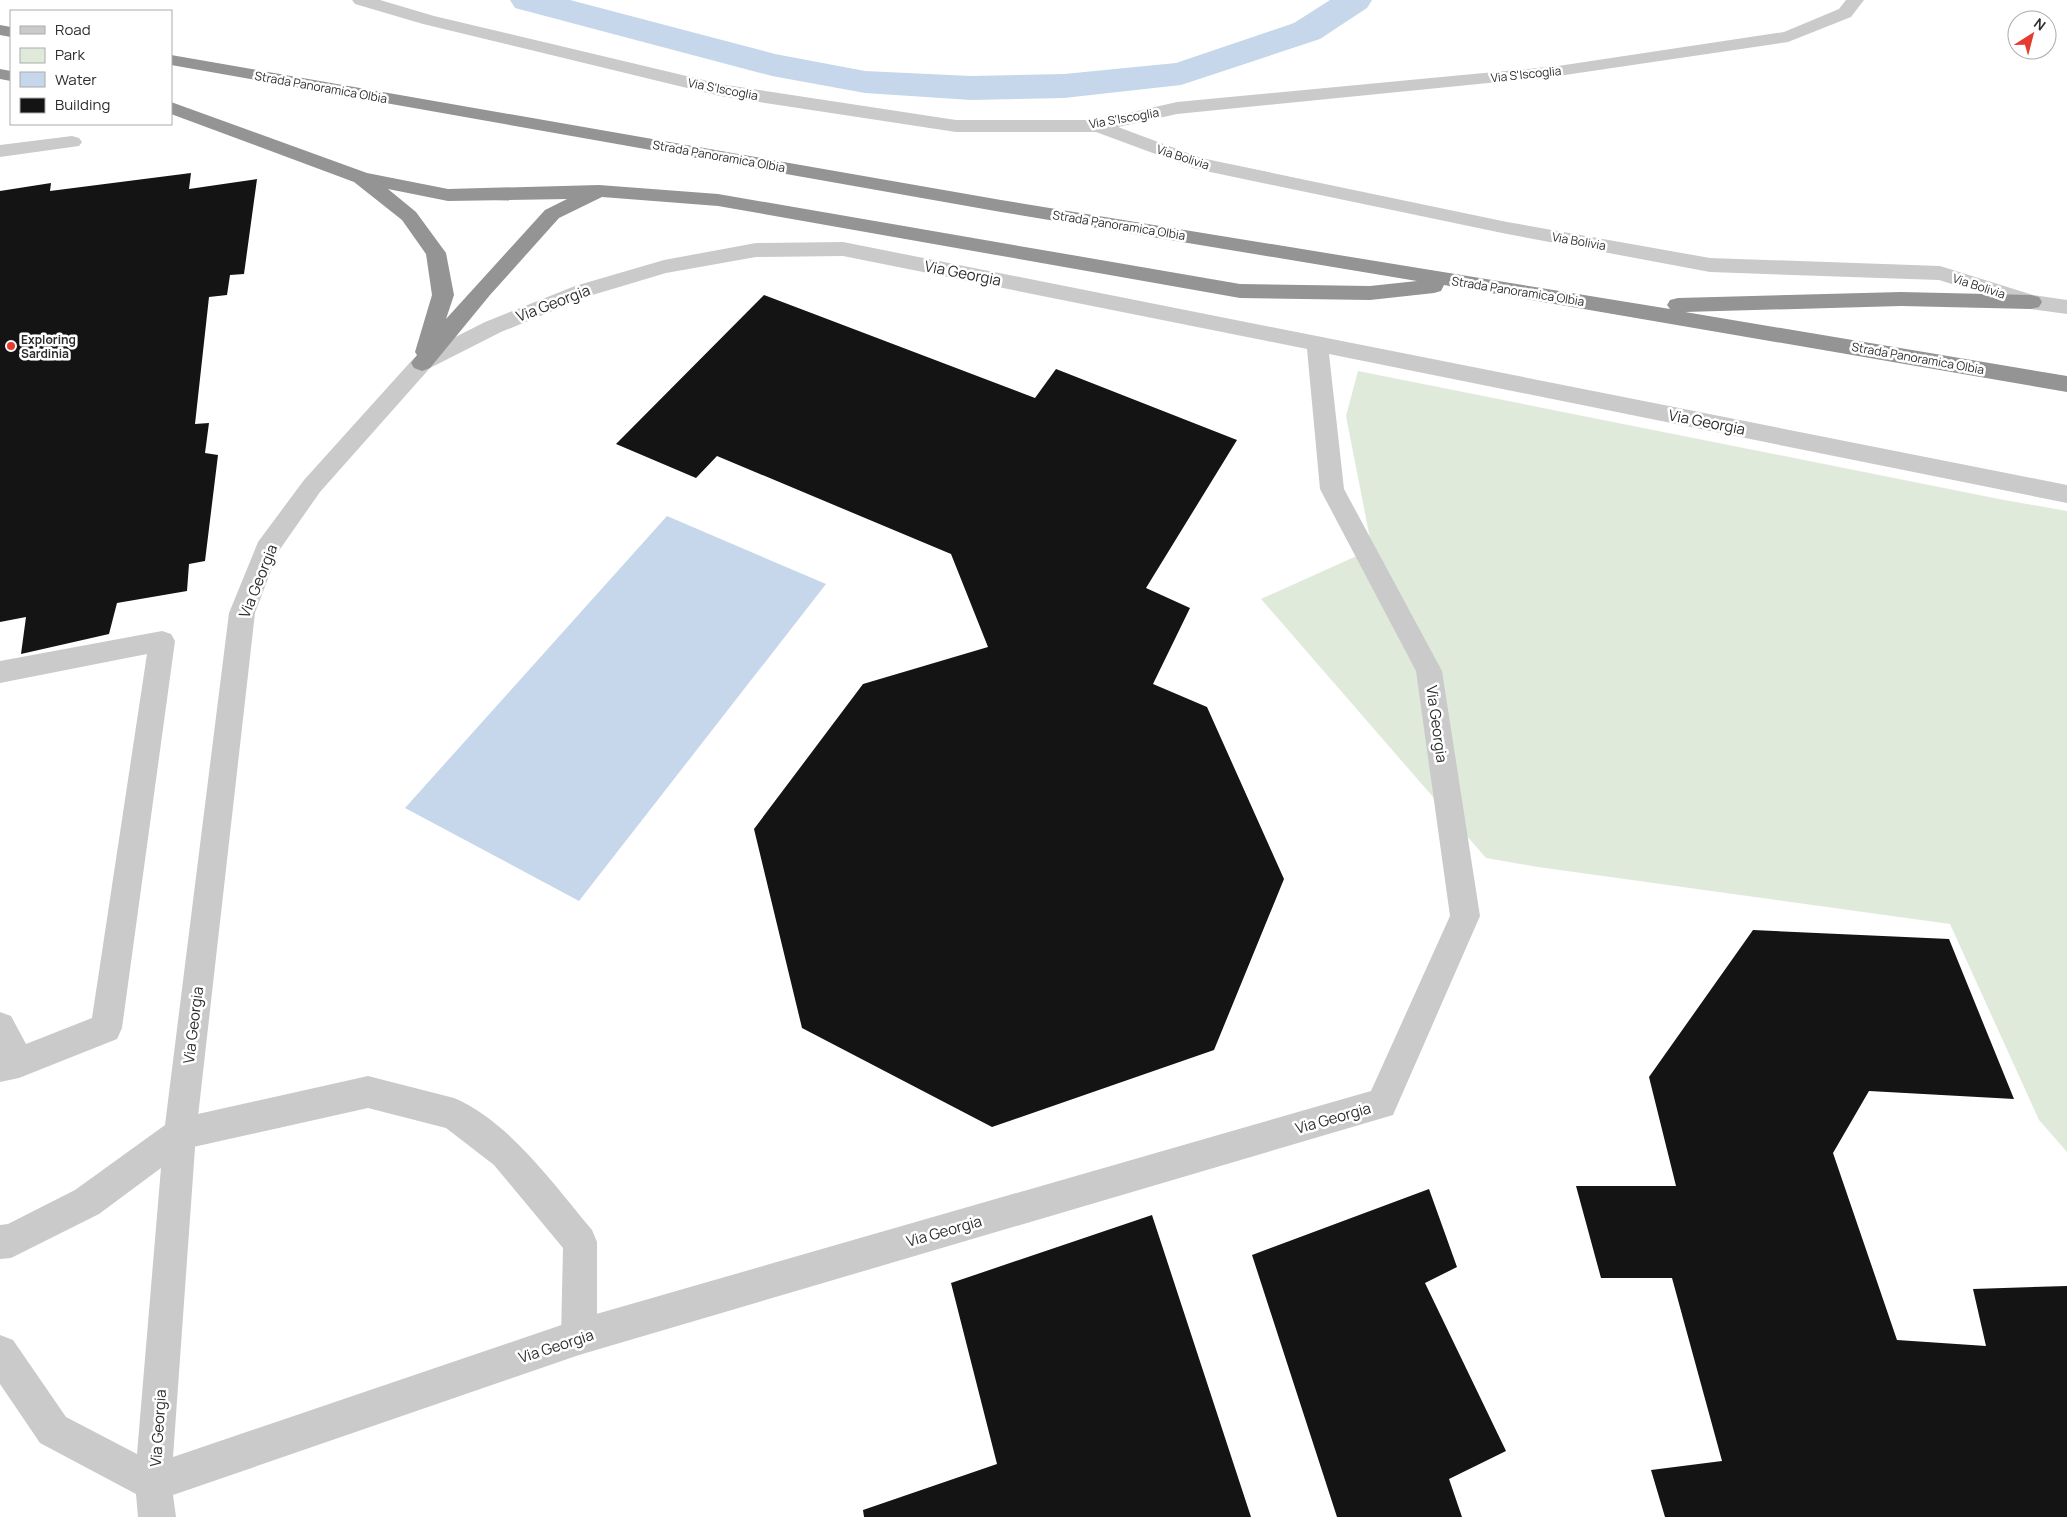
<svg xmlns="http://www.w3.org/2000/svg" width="2067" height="1517" viewBox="0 0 2067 1517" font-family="Manrope,sans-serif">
	<rect width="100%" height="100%" fill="#fff"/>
	<path fill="#e0eada" d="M1358,371L1999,499L2067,511V1152L2039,1120L1950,924L1538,867L1486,858L1261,599L1372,549L1346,416Z"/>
	<path fill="#c6d7eb" d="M667,516L826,584L579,901L405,808Z"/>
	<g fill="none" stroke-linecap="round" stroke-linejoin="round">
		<path fill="#c6d7eb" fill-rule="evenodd" d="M510,0H570L775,54L865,71L971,76L1064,74L1176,63L1294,23L1330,0H1372L1367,8L1320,39L1181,85L1064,98L971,100L865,93L772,76L515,8Z"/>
	</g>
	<g fill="#141414">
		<path d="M191,173L189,189L257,179L244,274L230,275L227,295L209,297L195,424L209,423L205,453L218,455L205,561L189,564L187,591L117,603L109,634L21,654L26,617L0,622V191L51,183L50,191Z"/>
		<path d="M764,295L1035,398L1056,369L1237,440L1146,588L1190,608L1153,684L1207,707L1284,879L1214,1050L992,1127L802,1028L754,829L863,684L988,647L951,554L717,456L696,478L616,444Z"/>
		<path d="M1753,930L1949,939L2014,1099L1869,1091L1833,1153L1897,1340L1986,1346L1973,1289L2067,1286V1517H1665L1651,1470L1722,1461L1672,1278H1601L1576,1186H1676L1649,1077Z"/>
		<path d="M1429,1189L1457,1267L1425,1283L1506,1451L1449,1479L1462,1517H1337L1252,1255Z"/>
		<path d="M1152,1215L1251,1517H864L863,1510L997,1464L951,1283Z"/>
	</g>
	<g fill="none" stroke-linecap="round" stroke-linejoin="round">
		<g fill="#cacaca" fill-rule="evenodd">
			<path d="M72,136L79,138L82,142L79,146L0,157V145Z"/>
			<path d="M162,631L171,634L175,641L122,1028L117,1039L19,1078L0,1082V1012L11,1016L26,1044L92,1018L147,654L0,683V661Z"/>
			<path d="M368,1076L454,1098C509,1121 554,1185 592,1230L597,1242V1337L592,1350L579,1355L566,1350L561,1337L563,1248L494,1165L446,1128L368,1108L180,1150L168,1146L164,1134L168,1122L180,1118Z"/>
		</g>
		<g fill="#cacaca" fill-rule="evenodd">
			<path d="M352,0H380L434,16L720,84L956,120H1098L1177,102L1558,66L1784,32L1839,9L1846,0H1864L1851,17L1788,42L1558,76L1177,114L1118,127L1201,158L1507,222L1710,258L1940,266L2033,295L2067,300V314L2031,309L1939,280L1710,272L1507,234L1196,169L1096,132H956L720,96L423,24L355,4Z"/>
			<path d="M843,242L2067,485V503L1329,354L1344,489L1442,671L1480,916L1393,1115L579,1355L173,1495L176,1517H138L136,1494L40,1443L0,1384V1335L13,1340L66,1417L137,1454L161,1168L99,1214L11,1258L0,1259V1225L8,1224L75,1190L165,1125L229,613L258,542L304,480L414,358L485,322L575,286L664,260L756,243ZM843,256L1307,349L1320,489L1416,671L1450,916L1371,1091L579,1319L173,1457L196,1134L255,613L278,552L320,492L430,368L501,332L589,296L666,273L756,257Z"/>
		</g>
		<g fill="#949494" fill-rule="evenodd">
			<path d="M0,25L11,27V37L0,35Z"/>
			<path d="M171,55L1001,200L1670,309L1667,305L1670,300L1678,298L1901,292L2031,295L2039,297L2042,302L2039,307L2031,309L1901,306L1685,312L2067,376V392L1444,285L1441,291L1434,293L1370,300L1240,298L718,206L602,197L559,218L490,295L430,368L422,371L414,368L411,363L417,355L415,352L432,295L426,254L402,220L354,182L171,114V102L367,173L448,189L599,185L718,194L1240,284L1370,286L1417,281L1001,212L171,65ZM388,189L448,201L567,199L545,210L446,319L454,295L446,253L416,212Z"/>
			<path d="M0,69L11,71V81L0,79Z"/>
		</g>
	</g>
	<circle fill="#e43c2e" stroke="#fff" stroke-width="2" cx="11" cy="346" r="5"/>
	<g text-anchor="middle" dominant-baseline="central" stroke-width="5" stroke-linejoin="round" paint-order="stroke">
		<g font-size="12" fill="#2d2d2d" stroke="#fff">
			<text transform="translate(1526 74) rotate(-6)">Via S'Iscoglia</text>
			<text transform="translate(321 87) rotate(10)">Strada Panoramica Olbia</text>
			<text transform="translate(723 89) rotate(11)">Via S'Iscoglia</text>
			<text transform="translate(1124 118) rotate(-10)">Via S'Iscoglia</text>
			<text transform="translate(719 156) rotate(10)">Strada Panoramica Olbia</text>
			<text transform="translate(1183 157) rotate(18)">Via Bolivia</text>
			<text transform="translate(1119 225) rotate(9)">Strada Panoramica Olbia</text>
			<text transform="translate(1579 241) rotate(10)">Via Bolivia</text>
			<text transform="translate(1979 286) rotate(18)">Via Bolivia</text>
			<text transform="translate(1518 291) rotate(9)">Strada Panoramica Olbia</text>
			<text transform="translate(1918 358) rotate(10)">Strada Panoramica Olbia</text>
		</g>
		<g font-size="12" font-weight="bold" fill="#2d2d2d" stroke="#fff" text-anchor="start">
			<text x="21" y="339">Exploring<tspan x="21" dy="14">Sardinia</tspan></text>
		</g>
		<g font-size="15" fill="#2d2d2d" stroke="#fff">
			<text transform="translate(963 273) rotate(11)">Via Georgia</text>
			<text transform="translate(553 303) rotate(-21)">Via Georgia</text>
			<text transform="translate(1707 422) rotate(11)">Via Georgia</text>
			<text transform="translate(258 581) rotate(-68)">Via Georgia</text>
			<text transform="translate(1437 724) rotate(82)">Via Georgia</text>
			<text transform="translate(193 1025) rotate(-83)">Via Georgia</text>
			<text transform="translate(1333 1118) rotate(-16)">Via Georgia</text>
			<text transform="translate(944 1231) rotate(-16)">Via Georgia</text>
			<text transform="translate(556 1346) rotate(-18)">Via Georgia</text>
			<text transform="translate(158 1428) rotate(-86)">Via Georgia</text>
		</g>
	</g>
	<rect x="10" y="10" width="162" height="115" fill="#ffffff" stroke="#ababab"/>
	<rect x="20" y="26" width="25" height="8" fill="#cacaca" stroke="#ababab"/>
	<text x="55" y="35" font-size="15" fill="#2d2d2d">Road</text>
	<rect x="20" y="48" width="25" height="15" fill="#e0eada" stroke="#ababab"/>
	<text x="55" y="60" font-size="15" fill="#2d2d2d">Park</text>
	<rect x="20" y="72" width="25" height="15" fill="#c6d7eb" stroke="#ababab"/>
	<text x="55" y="85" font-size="15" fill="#2d2d2d">Water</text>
	<rect x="20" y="98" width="25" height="15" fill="#141414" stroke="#ababab"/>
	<text x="55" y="110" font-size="15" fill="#2d2d2d">Building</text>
	<g transform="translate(2032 35) rotate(36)"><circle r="24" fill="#ffffff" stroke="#ababab"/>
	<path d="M0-4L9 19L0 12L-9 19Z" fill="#e43c2e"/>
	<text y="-8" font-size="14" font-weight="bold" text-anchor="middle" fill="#2d2d2d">N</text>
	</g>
</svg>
